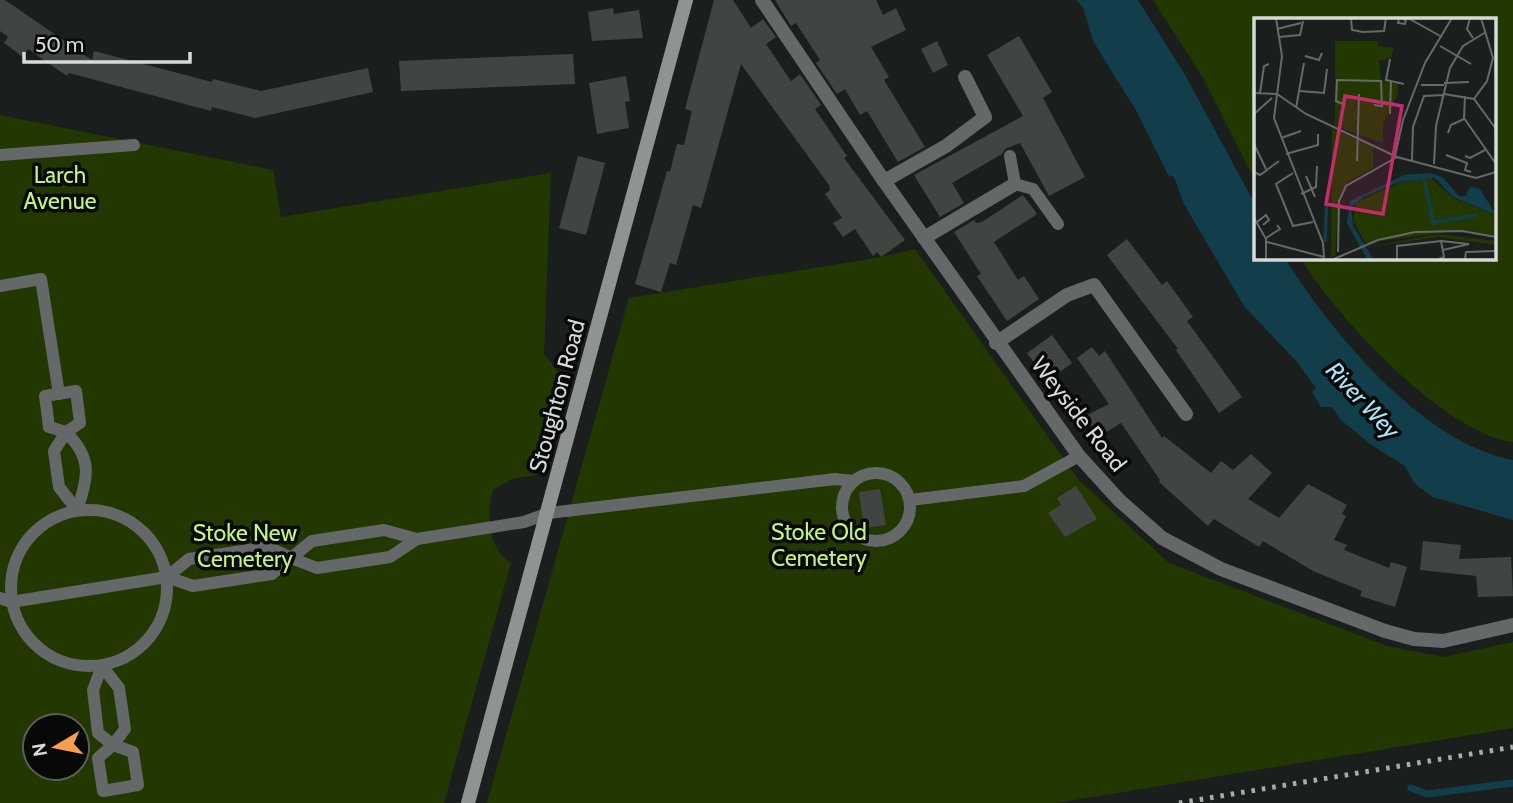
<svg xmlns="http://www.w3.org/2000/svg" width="1513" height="803" viewBox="0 0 1513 803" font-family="Cabin,sans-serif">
	<rect width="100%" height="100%" fill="#1a1f1e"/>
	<g fill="#233700" fill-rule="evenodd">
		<path d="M1153,0H1513V442C1445,434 1334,315 1300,257H1494V19H1256V183L1203,78Z"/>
		<path d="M0,115L273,170L281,217L551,173L544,354L562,377L535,475L512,479L493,490C487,516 487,547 511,563L444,803H0ZM35,726H77V768H35Z"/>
		<path d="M915,249L1078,479L1169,563L1387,646L1444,657L1513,642V728L1056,803H487L629,298L882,257Z"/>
	</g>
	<path fill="#123e4b" d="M1077,0H1138L1184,73L1256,206V257H1284C1331,332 1422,443 1513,460V520L1433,497L1414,483L1405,466L1370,444L1341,420L1332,407H1321L1312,392L1316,388L1297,362L1244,306L1184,204L1174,177L1168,175L1137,112L1093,41L1084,10Z"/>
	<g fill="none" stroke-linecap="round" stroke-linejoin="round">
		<path stroke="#123e4b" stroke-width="7" d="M1411,788L1427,794L1513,783"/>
	</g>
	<g fill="#414542">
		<path d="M0,0H5L92,60L94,51L212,82L213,79L261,91L368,68L373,92L255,118L212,107L211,111L69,73L67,76L28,49L23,57L4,43L8,37L0,31Z"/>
		<path d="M714,0H733L751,28L763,19L776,37L766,44L791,81L800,74L821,105L815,109L847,156L844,158L905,240L881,257L877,252L873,256L855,229L843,237L833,223L842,218L825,194L830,190L829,185L741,64L701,208L693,205L676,265L670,263L661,292L635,284L667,171L670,172L677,144L684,145L692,111L685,109Z"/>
		<path d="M775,0H876L883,15L896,8L906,30L871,47L889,77L884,80L925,147L898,162L867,111L860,115L845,89L837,94L816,63L820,60L796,23L791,26Z"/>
		<path d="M613,8L614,14L639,10L643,38L592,41L588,12Z"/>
		<path d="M1019,36L1052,92L1043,98L1085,177L1049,196L1020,143L1005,149L1002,154L952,183L964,203L940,217L914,175L1023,116L987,55Z"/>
		<path d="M937,41L948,65L933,73L921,49Z"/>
		<path d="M573,54L575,84L401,91L399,61Z"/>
		<path d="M626,76L630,101L625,102L629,128L597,134L589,83Z"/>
		<path d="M578,156L605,163L586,235L559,228Z"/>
		<path d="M1023,195L1037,214L994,242L1018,280L1024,276L1039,299L1007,321L977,276L981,274L954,232L974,220L976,223L982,222Z"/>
		<path d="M1127,239L1162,285L1167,281L1193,317L1187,321L1242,397L1219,413L1176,350L1178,349L1107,255Z"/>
		<path d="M1052,335L1072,363L1048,381L1027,353Z"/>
		<path d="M1092,347L1099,356L1105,351L1162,438L1164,436L1211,473L1221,461L1233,470L1251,454L1272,473L1248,499L1279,518L1308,484L1347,505L1342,514L1346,516L1334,540L1347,545L1344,550L1389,568L1391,562L1407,567L1395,607L1360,596L1362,591L1313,571L1263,541L1259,547L1214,519L1208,526L1159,482L1160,480L1121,423L1097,438L1085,416L1109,404L1077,358Z"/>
		<path d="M1076,486L1097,519L1065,537L1048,513L1061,505L1057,498Z"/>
		<path d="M880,489L886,525L864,528L859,492Z"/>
		<path d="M1423,541L1461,545L1459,559L1511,557L1513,596L1478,597L1476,576L1420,570Z"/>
	</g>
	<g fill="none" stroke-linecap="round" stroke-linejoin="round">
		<g stroke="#656868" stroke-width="12">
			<path d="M0,155L134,145"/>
			<path d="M1010,156L1015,184L1033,189L1058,224"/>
			<path d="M0,286L41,279L59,394"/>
			<path d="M76,391L80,423L66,432L49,427L45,396Z"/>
			<path d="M66,432C92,458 89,476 77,510L59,487L54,451Z"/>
			<circle cx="876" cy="507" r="34"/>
			<path d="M910,500L1024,486L1079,456"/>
			<circle cx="89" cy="588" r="78"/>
			<path d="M167,577L189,559L268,547L291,558L312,541L384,530L417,539L524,522L549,513L835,479L854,481"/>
			<path d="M0,598L11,602L167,577L193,586L272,574L291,558L317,568L390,557L417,539"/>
			<path d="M102,666L119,688L125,729L113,745L98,733L93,690Z"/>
			<path d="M113,745L133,752L138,785L103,791L98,758Z"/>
		</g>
		<g stroke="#656868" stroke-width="14">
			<path d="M762,0L884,181L1079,456L1119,500L1162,538L1221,569L1385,631L1414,639L1443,641L1513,625"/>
			<path d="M884,181L946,146L985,117L965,77"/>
			<path d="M924,238L1015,184"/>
			<path d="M996,343L1067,295L1094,285L1186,414"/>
		</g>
		<path stroke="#8e9393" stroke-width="14" d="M468,803L686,0"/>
		<path stroke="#a8adac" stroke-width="5" stroke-dasharray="3.5 7" stroke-linecap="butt" d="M1179,803L1513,747"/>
	</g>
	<g text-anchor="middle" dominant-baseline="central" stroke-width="7" stroke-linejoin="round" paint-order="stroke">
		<g font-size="23" fill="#c1f57c" stroke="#070908">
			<text x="60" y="175">Larch<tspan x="60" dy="26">Avenue</tspan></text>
			<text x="819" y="532">Stoke Old<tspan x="819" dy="26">Cemetery</tspan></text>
			<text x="245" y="533">Stoke New<tspan x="245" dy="26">Cemetery</tspan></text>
		</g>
		<g font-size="23" fill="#d6dad9" stroke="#070908">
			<text transform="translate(557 396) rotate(-75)">Stoughton Road</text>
			<text transform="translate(1079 414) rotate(52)">Weyside Road</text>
		</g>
		<g font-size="24" font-style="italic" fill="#abe4f8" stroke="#070908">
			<text transform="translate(1363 400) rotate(47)">River Wey</text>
		</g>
	</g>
	<g transform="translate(1254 18)">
		<rect width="242" height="242" fill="#1a1f1e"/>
		<path d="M81,23H124V28L140,30L137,40L125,43L127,62L144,66V76L129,106V125L81,108ZM78,110L119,129V150L94,164L85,179L81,237L77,240ZM177,160L199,180L241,197V218L208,212L111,225L99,203L102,185L147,164ZM184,216L242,223L241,227L185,219L115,229Z" fill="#233700"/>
		<path d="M176,155L188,159L205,178H212L216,169L226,171L242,197L199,179L181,160L145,164L111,178L97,189L99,208L119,241H113L93,205L96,183L150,157Z" fill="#123e4b"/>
		<path fill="none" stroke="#123e4b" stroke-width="3.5" d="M170,162L180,207M181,204L224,197M71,224L73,176"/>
		<path fill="none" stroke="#656a69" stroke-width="2" d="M97,0L98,12L109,14L130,13L132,0M145,0L152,2L151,6L144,5ZM154,0L188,19M216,0L213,11L219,20M23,11L47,5M25,19L46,17L49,3M186,28L217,46M51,38L65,42L68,35M136,41L132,62L150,66M190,65L215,64M167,67H190M46,73L70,75L73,51M0,75L23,76L52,96L143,139L222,160L242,154M6,75L10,48L15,46M190,76L220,81L242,111M211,78L210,100L242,146M220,81L233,63L239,40L227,0M91,87L82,83L83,62L127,63L128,88L120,87M42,90L50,45M0,96L18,80M136,96L137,63M194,115L197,107L210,101M27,120L47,113M0,126L12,151M32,136L64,127V116M192,137L213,145L211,152L217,154M141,138L149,102L171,45L198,0M211,138L216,140L231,132M158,142L159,109L170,78L189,77M103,143L105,76M180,146L182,108L196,50L209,28L232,14M0,154L6,157L25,143M39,155L22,166L39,208L59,204M52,158L61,179M47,176L62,169L63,148M0,200L12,221V241M3,204L12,197L15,202L9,207M12,220L26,211L23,207M13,224L70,239L69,225L20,100L28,38L22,0M84,234L85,183L92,168L143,139M80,241L124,222L161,214L208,213L242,219M143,241V228L187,223M185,241L190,239L187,223L215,226L189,232M211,241L212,234L242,233"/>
		<path fill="#c42b68" fill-opacity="0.15" stroke="#c42b68" stroke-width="3.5" d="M91,78L148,88L129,196L72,186Z"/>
		<rect width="242" height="242" fill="none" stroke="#d6dad9" stroke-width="3.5"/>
	</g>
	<g transform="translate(56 747) rotate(260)"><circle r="33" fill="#070908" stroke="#5a5d5c" stroke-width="2"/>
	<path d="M0-5L12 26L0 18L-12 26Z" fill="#fb9e50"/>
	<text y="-10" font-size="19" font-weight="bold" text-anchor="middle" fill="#d6dad9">N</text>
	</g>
	<path d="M24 52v10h166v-10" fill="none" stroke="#d6dad9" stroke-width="3.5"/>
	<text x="35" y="52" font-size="21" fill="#d6dad9" stroke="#070908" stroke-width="5" paint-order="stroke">50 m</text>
</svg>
